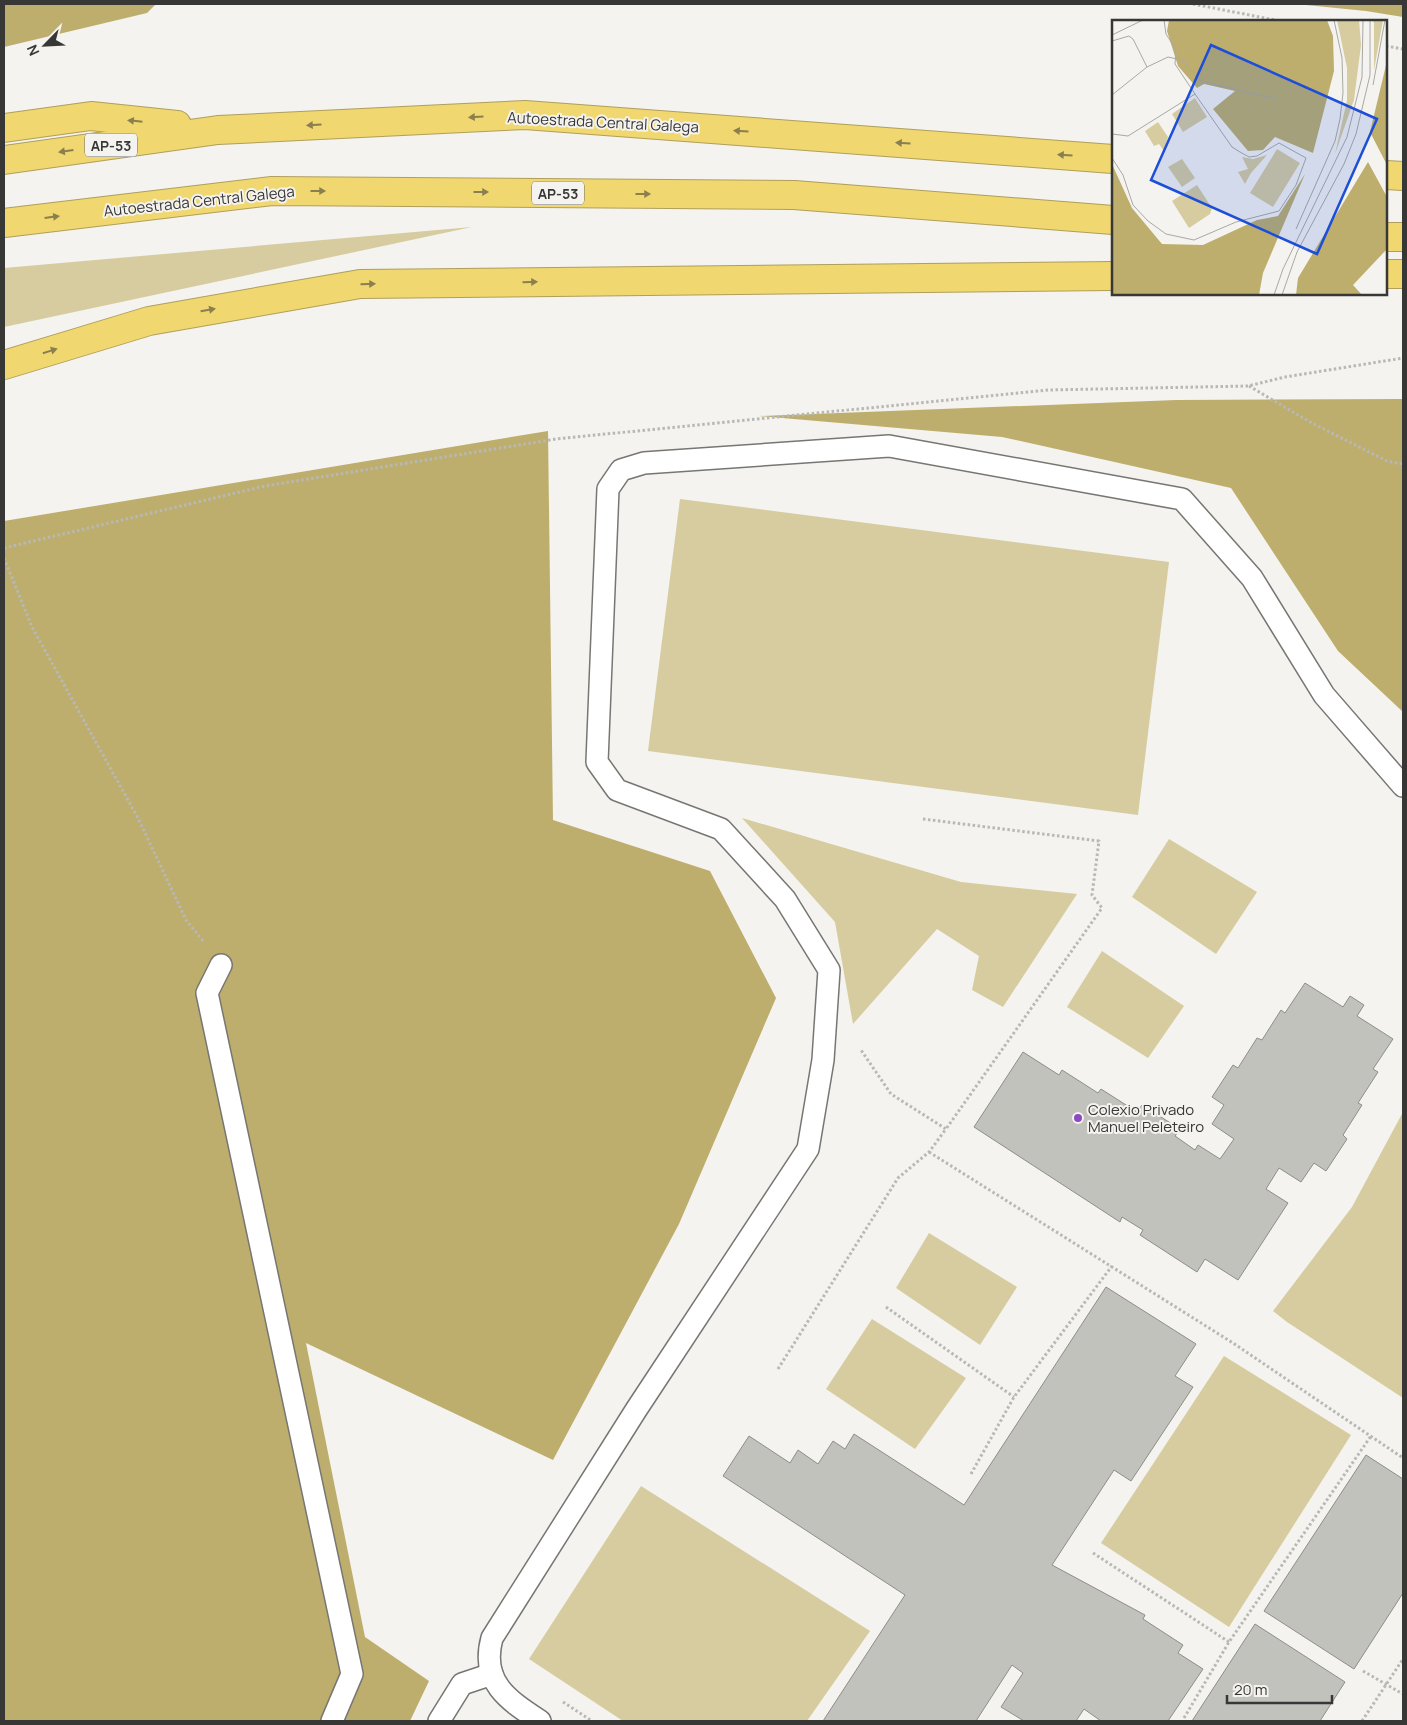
<svg xmlns="http://www.w3.org/2000/svg" width="1407" height="1725" viewBox="0 0 1407 1725" font-family="Manrope,sans-serif">
	<rect width="100%" height="100%" fill="#f4f3ef"/>
	<g fill="#d6cc9f">
		<path d="M472,227L4,327V268Z"/>
		<path d="M680,499L1169,562L1138,815L648,751Z"/>
		<path d="M742,818L961,882L1077,894L1003,1007L972,990L979,956L937,929L853,1024L835,922Z"/>
		<path d="M1169,839L1257,892L1216,954L1132,897Z"/>
		<path d="M1102,951L1184,1006L1148,1058L1067,1007Z"/>
		<path d="M1403,1112V1398L1287,1322L1273,1311L1352,1207Z"/>
		<path d="M929,1233L1017,1287L980,1345L896,1288Z"/>
		<path d="M872,1319L966,1378L915,1449L826,1389Z"/>
		<path d="M1224,1356L1351,1435L1229,1627L1101,1543Z"/>
		<path d="M641,1486L870,1631L807,1721H623L529,1659Z"/>
	</g>
	<g fill="#beae6d">
		<path d="M4,4H156L147,13L4,47Z"/>
		<path d="M1296,4H1403V17L1366,11Z"/>
		<path d="M1403,399V712L1338,651L1231,488L1002,437L759,416L1176,400Z"/>
		<path d="M548,431L553,820L710,871L776,998L679,1224L553,1460L306,1343L365,1637L429,1681L410,1721H4V521Z"/>
	</g>
	<g fill="#c2c2bd" stroke="#8e8d8a">
		<path d="M1305,983L1343,1007L1350,996L1364,1005L1357,1016L1393,1039L1373,1069L1378,1072L1358,1103L1362,1105L1343,1135L1347,1139L1326,1171L1314,1163L1301,1182L1279,1168L1266,1189L1288,1203L1238,1280L1205,1259L1197,1272L1140,1235L1143,1230L1122,1217L1120,1222L974,1127L1023,1052L1059,1075L1062,1070L1098,1093L1101,1089L1137,1112L1142,1105L1180,1129L1175,1136L1195,1150L1198,1145L1220,1159L1234,1139L1212,1124L1224,1105L1212,1097L1233,1065L1238,1068L1257,1038L1262,1040L1281,1010L1285,1013Z"/>
		<path d="M1106,1287L1196,1344L1175,1376L1193,1387L1131,1481L1114,1470L1052,1565L1145,1615L1143,1619L1183,1645L1178,1653L1203,1669L1168,1721H1101L1084,1709L1076,1721H1024L1001,1707L1023,1673L1012,1665L976,1721H823L905,1595L723,1476L749,1436L790,1463L798,1450L818,1464L833,1441L845,1449L854,1434L964,1505Z"/>
		<path d="M1366,1455L1403,1479V1593L1354,1669L1264,1611Z"/>
		<path d="M1255,1624L1345,1682L1320,1721H1192Z"/>
	</g>
	<g fill="none" stroke-linecap="round" stroke-linejoin="round">
		<defs>
			<g id="service">
				<path d="M221,965L207,993L352,1674L332,1721"/>
				<path d="M439,1721L462,1684L492,1674"/>
				<path d="M540,1721C508,1700 480,1682 492,1638L636,1410L808,1149L823,1060L829,970L785,899L721,829L617,790L597,762L608,489L621,470L644,463L889,446L1182,499L1252,578L1324,695L1403,786"/>
			</g>
			<g id="motorway">
				<path d="M4,128L91,116L177,125"/>
				<path d="M4,160L218,130L525,115L1113,159"/>
				<path d="M1386,175L1403,176"/>
				<path d="M4,223L272,191L794,195L1113,220"/>
				<path d="M1386,237H1403"/>
				<path d="M1386,274H1403"/>
				<path d="M4,365L149,321L360,284L1113,276"/>
			</g>
		</defs>
		<use href="#service" stroke="#777672" stroke-width="24"/>
		<use href="#motorway" stroke="#af9f5b" stroke-width="30"/>
		<g stroke="#b8b8b4" stroke-width="3" stroke-dasharray="2.5 2.5" stroke-linecap="butt">
			<path d="M1193,4L1280,21"/>
			<path d="M1386,46L1403,49"/>
			<path d="M1249,386L1310,422L1387,461L1403,464"/>
			<path d="M4,548L265,486L556,439L1049,390L1248,386L1285,377L1403,358"/>
			<path d="M4,558L32,627L138,818L186,920L204,942"/>
			<path d="M923,819L1099,841L1092,895L1102,908L946,1129"/>
			<path d="M929,1152L1233,1343L1403,1458"/>
			<path d="M886,1307L1014,1397"/>
			<path d="M778,1369L898,1178L929,1152L946,1129L891,1094L861,1050"/>
			<path d="M971,1474L1014,1397L1112,1266"/>
			<path d="M1093,1553L1229,1642"/>
			<path d="M1363,1671L1403,1694"/>
			<path d="M563,1702L592,1721"/>
			<path d="M1184,1718L1229,1642L1371,1436"/>
			<path d="M1362,1721L1403,1659"/>
		</g>
		<use href="#service" stroke="#fff" stroke-width="21"/>
		<use href="#motorway" stroke="#f0d76f" stroke-width="28"/>
	</g>
	<defs><path id="oneway-solid" d="M-6-.8H1V-3.2L6.5 0L1 3.2V.8H-6Z" transform="scale(1.25)"/></defs>
	<g fill="#8a7f4f">
		<use href="#oneway-solid" transform="translate(476 117) rotate(177)"/>
		<use href="#oneway-solid" transform="translate(135 121) rotate(-174)"/>
		<use href="#oneway-solid" transform="translate(314 125) rotate(177)"/>
		<use href="#oneway-solid" transform="translate(741 131) rotate(-176)"/>
		<use href="#oneway-solid" transform="translate(903 143) rotate(-176)"/>
		<use href="#oneway-solid" transform="translate(66 151) rotate(172)"/>
		<use href="#oneway-solid" transform="translate(1065 155) rotate(-176)"/>
		<use href="#oneway-solid" transform="translate(318 191)"/>
		<use href="#oneway-solid" transform="translate(481 192)"/>
		<use href="#oneway-solid" transform="translate(643 194)"/>
		<use href="#oneway-solid" transform="translate(52 217) rotate(-7)"/>
		<use href="#oneway-solid" transform="translate(530 282) rotate(-1)"/>
		<use href="#oneway-solid" transform="translate(368 284) rotate(-1)"/>
		<use href="#oneway-solid" transform="translate(208 310) rotate(-10)"/>
		<use href="#oneway-solid" transform="translate(50 351) rotate(-17)"/>
	</g>
	<circle fill="#8a4bc0" stroke="#f4f3ef" stroke-width="2" cx="1078" cy="1118" r="5"/>
	<g text-anchor="middle" dominant-baseline="central" stroke-width="4" stroke-linejoin="round" paint-order="stroke">
		<g fill="#f4f3ef" stroke="#706f6d" stroke-width="1">
			<rect x="85" y="133.5" width="52" height="23" rx="4"/>
			<rect x="532" y="181.5" width="52" height="23" rx="4"/>
		</g>
		<g font-size="14" font-weight="bold" fill="#373735">
			<text x="111" y="145">AP-53</text>
			<text x="558" y="193">AP-53</text>
		</g>
		<g font-size="15" fill="#373735" stroke="#f4f3ef">
			<text transform="translate(603 122) rotate(3)">Autoestrada Central Galega</text>
			<text transform="translate(199 201) rotate(-6)">Autoestrada Central Galega</text>
		</g>
		<g font-size="15" fill="#373735" stroke="#f4f3ef" text-anchor="start">
			<text x="1088" y="1109">Colexio Privado<tspan x="1088" dy="17">Manuel Peleteiro</tspan></text>
		</g>
	</g>
	<g transform="translate(1112 20)">
		<rect width="275" height="275" fill="#f4f3ef"/>
		<path d="M225,0H247L249,25L242,80L223,134L235,80V48ZM261,0H271L262,50V3ZM83,78L95,97L71,112L60,94ZM46,102L56,117L52,131L47,124L42,126L33,111ZM165,129L188,143L161,187L138,173ZM155,135L139,153L133,164L126,152L136,149L130,137L141,139ZM70,139L83,158L70,167L56,147ZM85,165L100,188L98,194L77,208L60,181Z" fill="#d6cc9f"/>
		<path d="M57,0H215L221,16L222,51L201,133L163,117L151,130L136,131L101,89L123,71L92,64L85,68L66,46L55,11ZM275,41V145L258,112ZM256,142L275,177V229L241,265L250,275H184L186,258ZM0,144L20,188L50,224L91,225L145,200L166,196L193,154L151,253L147,275H0Z" fill="#beae6d"/>
		<path fill="none" stroke="#a8a8a5" stroke-width="1" d="M52,0L54,14L64,30L63,44L83,74M0,15L31,0M0,21L17,16L21,19L35,47M261,65L273,0M0,75L35,47L56,37L70,40L89,61L163,79M0,114L16,116L83,74L120,127L128,132L137,137L145,136L167,123L194,138L184,165L167,191L124,202L82,220L54,214L36,201L21,185L11,155L0,138M184,209L223,121L228,99L231,73L230,38L222,0M162,275L171,249L235,117L250,57L251,0M170,275L185,232L232,144L244,114L258,55V0"/>
		<path fill="#1d4ed8" fill-opacity="0.15" stroke="#1d4ed8" stroke-width="2.5" d="M99,25L265,99L205,234L39,160Z"/>
		<rect width="275" height="275" fill="none" stroke="#373735" stroke-width="2.5"/>
	</g>
	<rect width="1407" height="1725" fill="none" stroke="#373735" stroke-width="10"/>
	<g transform="translate(45 45) rotate(246)" stroke="#f4f3ef" stroke-width="4" paint-order="stroke">
	<path d="M0-4L9 19L0 12L-9 19Z" fill="#373735"/>
	<text y="-8" font-size="14" font-weight="bold" text-anchor="middle" fill="#373735">N</text>
	</g>
	<path d="M1227 1695v8h105v-8" fill="none" stroke="#373735" stroke-width="2.5"/>
	<text x="1234" y="1695" font-size="15" fill="#373735" stroke="#f4f3ef" stroke-width="4" paint-order="stroke">20 m</text>
</svg>
